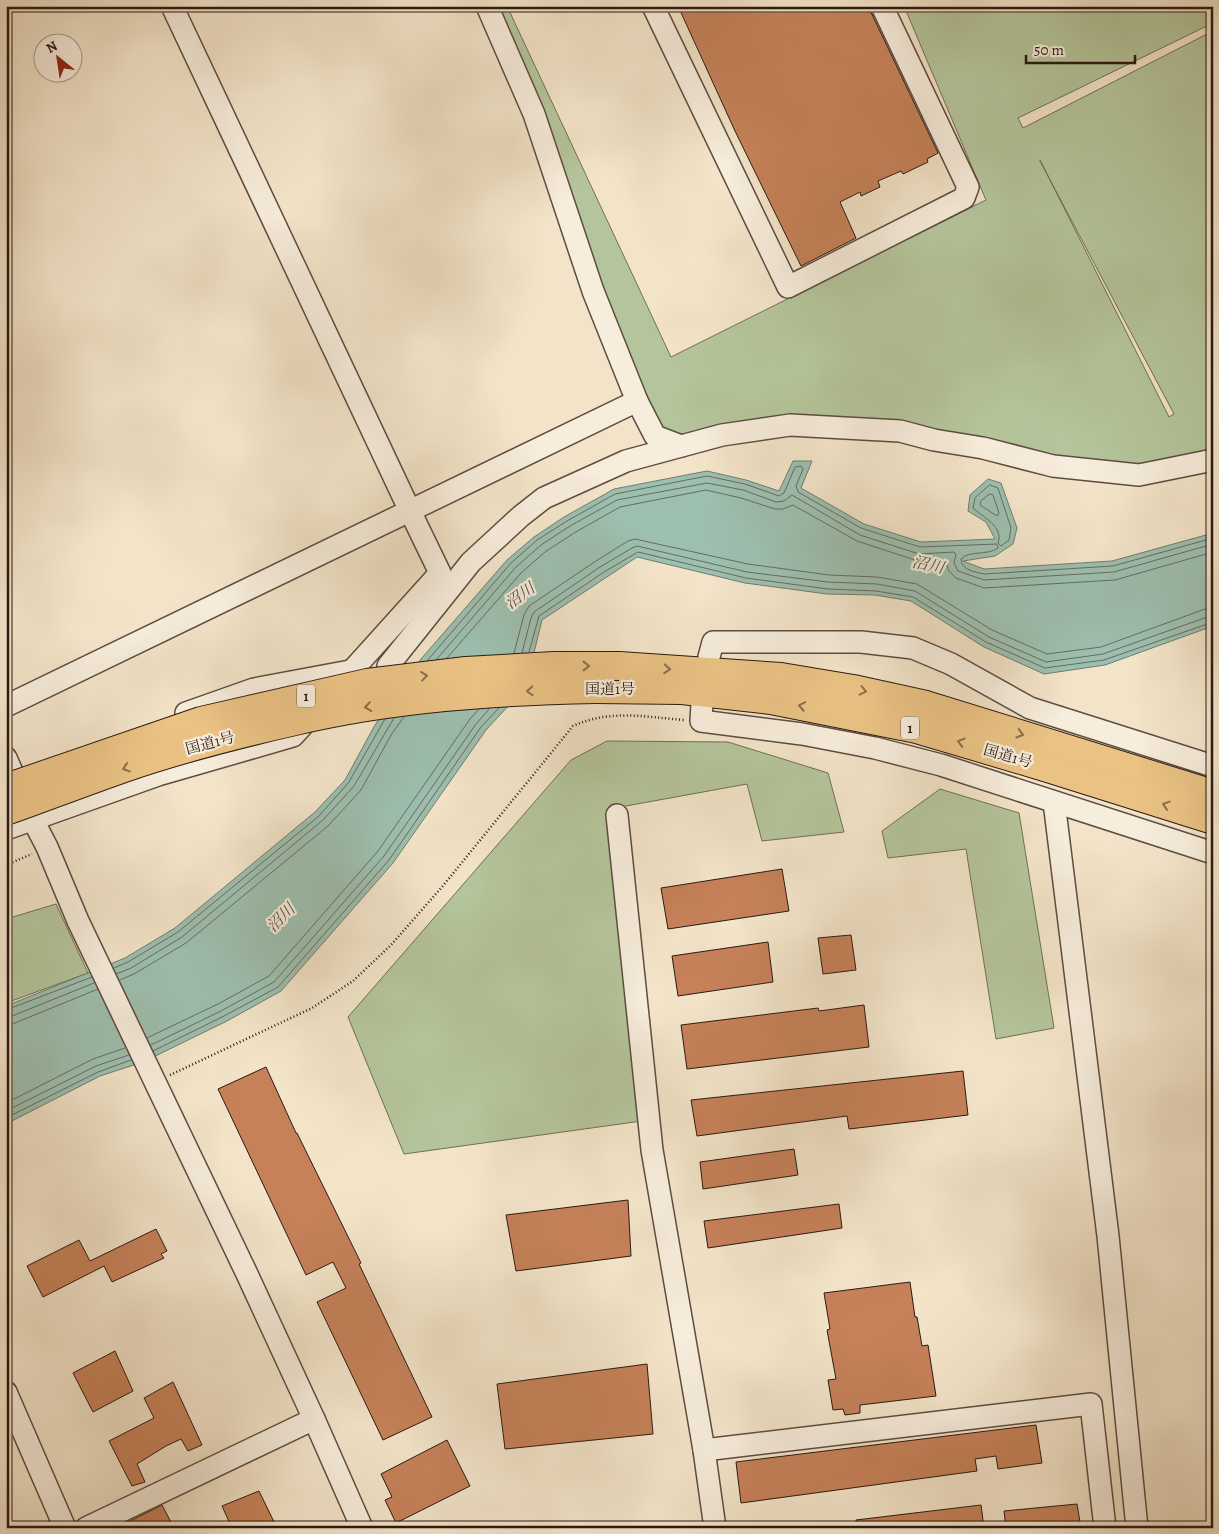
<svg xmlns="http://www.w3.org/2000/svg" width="1219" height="1534" viewBox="0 0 1219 1534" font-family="Alegreya,'Noto Serif JP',serif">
	<rect width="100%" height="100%" fill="#f3e4c9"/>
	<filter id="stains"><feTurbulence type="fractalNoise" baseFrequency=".004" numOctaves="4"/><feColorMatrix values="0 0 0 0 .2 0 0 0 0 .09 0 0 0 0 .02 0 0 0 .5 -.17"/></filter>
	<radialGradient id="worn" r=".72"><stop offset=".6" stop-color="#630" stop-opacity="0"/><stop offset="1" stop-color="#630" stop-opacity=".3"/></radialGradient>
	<g fill="#b5c59b" stroke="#706f56" fill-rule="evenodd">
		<path d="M483,6H507L671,357L986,200L904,6H1213V23L1018,118L1023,128L1213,31V453L1104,471L874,425L681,446L652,430ZM1040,160V161L1174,414L1169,417Z"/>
		<path d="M607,741L728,742L828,773L844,832L762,841L747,784L615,808L649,1120L404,1154L348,1017L571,760Z"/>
		<path d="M940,789L1019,813L1054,1028L996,1039L966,849L888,858L882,831Z"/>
		<path d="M56,904L88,973L6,1003V919Z"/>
	</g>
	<path fill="#9dbfaf" stroke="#6f7d70" d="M793,461H812L801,488L864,524L921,542L995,539L986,522L968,511L970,495L988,479L1001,483L1017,528L1013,544L995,556L963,561L984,569L1112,561L1213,533V626L1105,665L1044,674L984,647L911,601L875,595L827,594L745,583L637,557L542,620L530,669L536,676L486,730L393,863L281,991L227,1021L143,1062L100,1076L6,1124V1006L125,958L175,928L315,812L345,780L375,725L421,659L507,560L534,537L564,517L614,489L707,471L746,480L779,491Z"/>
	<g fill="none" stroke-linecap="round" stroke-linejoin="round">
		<g stroke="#646c60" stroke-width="1">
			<path d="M990,485L998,488L1011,528L1009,540L1001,546L998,543C1004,527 983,517 973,508L975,498Z"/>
			<path d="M990,494L993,495L999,513L997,516L980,505L981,501Z"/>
			<path d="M529,652L539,616L604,572L638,552L746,578L828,589L876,591L913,597L986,642L1045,668L1104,660L1213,622"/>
			<path d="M514,653L524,615L529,606L596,561L628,541L635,539L748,564L829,575L877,577L917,584L992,630L1047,654L1101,647L1205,609L1213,608"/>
			<path d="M522,653L531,618L534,612L600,567L632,548L637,546L747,572L828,582L877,584L915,591L989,637L1046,662L1103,654L1213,615"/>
			<path d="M447,658L521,573L545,552L574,533L620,507L706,490L741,498L775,509H783L793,505L857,541L918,561L945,560L949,571L956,578L984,588L1115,580L1213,552"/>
			<path d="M436,660L516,567L541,545L570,526L617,500L707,483L743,490L776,502L784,501L792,495L860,535L919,554L954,552L956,555L954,563L958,571L984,580L1114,572L1213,544"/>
			<path d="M427,661L511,563L537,540L567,521L615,494L707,476L745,484L779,496L784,493L795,467L801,466L803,469L796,486L798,492L861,528L920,547L997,544L998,548C987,556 969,550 961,559C961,570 975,572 984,574L1113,566L1213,538"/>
			<path d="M114,968L128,962L178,932L319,816L349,782L385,719"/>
			<path d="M116,974L131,968L182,937L323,820L354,786L394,718"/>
			<path d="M120,980L134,974L186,943L328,826L361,790L391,735L404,717"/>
			<path d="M6,1010L92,977"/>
			<path d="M6,1017L12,1016L94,983"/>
			<path d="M6,1024L15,1023L98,989"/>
			<path d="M147,1038L218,1004L269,976L378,851L470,719L479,709"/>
			<path d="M151,1045L221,1011L274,982L384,856L476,724L490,708"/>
			<path d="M153,1051L224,1016L278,987L389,860L481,727L499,708"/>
			<path d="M6,1103L93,1059L125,1048"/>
			<path d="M6,1111L96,1066L129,1055"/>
			<path d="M6,1118L98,1072L131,1060"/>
		</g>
	</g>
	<g fill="#c68159" stroke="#2b1912">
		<path d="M678,6H868L938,153L927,159L928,162L903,174L901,171L878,181L880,187L861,196L860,192L840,202L856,238L801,266L735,131Z"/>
		<path d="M782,869L789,911L668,929L661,888Z"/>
		<path d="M851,935L856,970L823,974L818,938Z"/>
		<path d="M768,942L773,982L678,996L672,956Z"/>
		<path d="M864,1005L869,1047L687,1069L681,1025L818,1008L819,1011Z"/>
		<path d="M266,1067L296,1133H297L361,1263L359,1264L432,1417L383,1440L317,1302L346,1288L333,1262L306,1275L218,1089Z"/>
		<path d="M963,1071L968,1115L849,1129L847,1116L697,1136L691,1100Z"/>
		<path d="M794,1149L798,1175L703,1189L700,1162Z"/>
		<path d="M628,1200L631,1256L516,1271L506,1215Z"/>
		<path d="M839,1204L842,1228L708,1248L704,1221Z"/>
		<path d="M156,1229L167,1251L161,1254L164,1258L112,1282L104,1266L43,1297L27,1266L79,1240L90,1261Z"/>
		<path d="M910,1282L915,1317H917L922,1346L928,1345L936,1396L860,1405V1413L845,1415L843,1409L833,1410L828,1380L836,1379L827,1330L830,1329L824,1293Z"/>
		<path d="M115,1351L133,1391L93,1412L73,1373Z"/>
		<path d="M647,1364L653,1434L505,1449L497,1384Z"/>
		<path d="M173,1382L202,1445L188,1451L181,1439L166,1446L137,1464L145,1482L132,1486L109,1441L154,1418L144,1398Z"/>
		<path d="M1036,1425L1042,1463L998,1469L996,1456L975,1459L977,1471L741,1503L736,1462Z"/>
		<path d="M447,1440L470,1486L396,1523L385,1500L392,1497L381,1474Z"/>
		<path d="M259,1491L277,1528H232L222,1506Z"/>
		<path d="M1077,1504L1081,1528H1006L1004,1511Z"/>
		<path d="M162,1505L174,1528H116Z"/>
		<path d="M981,1505L984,1528H857L856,1520Z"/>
	</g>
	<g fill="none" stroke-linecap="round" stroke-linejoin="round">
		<defs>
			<g id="minor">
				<path d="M653,6L788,287L964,198L968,187L882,6"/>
				<path d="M637,401L655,436L681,446"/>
				<path d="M709,657L713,642H861L913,648L951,664L1030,708L1213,766"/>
				<path d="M388,666L471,562L521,516L544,498L626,461L722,435L790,425L900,431L934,440L983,448L1053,466L1139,475L1213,460"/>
				<path d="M702,703L701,721L802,734L875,748L941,765L1213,853"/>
				<path d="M6,706L637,401L593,291L534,114L487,6"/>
				<path d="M186,713L254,689L350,671"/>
				<path d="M6,758L33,820L47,847L78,921L247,1274L314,1419L362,1528"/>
				<path d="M1054,802L1108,1236L1137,1528"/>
				<path d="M617,815L652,1150L704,1450L715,1528"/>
				<path d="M6,829L158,775L293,736L440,573L410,511L172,6"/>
				<path d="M6,1392L65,1528"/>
				<path d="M704,1450L1091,1404L1105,1528"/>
				<path d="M86,1528L314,1419"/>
			</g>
			<g id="highway">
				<path d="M619,666L781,677L853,689L926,705L1213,794"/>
				<path d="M596,689L682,690L771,700L917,729L1048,768L1213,820"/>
			</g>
		</defs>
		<use href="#minor" stroke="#5d4c40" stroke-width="24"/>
		<use href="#highway" stroke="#2b1912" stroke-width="30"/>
		<g stroke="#2b1912" stroke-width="2.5" stroke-dasharray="1 2.5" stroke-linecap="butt">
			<path d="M6,865L32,854"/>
			<path d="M170,1075L312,1008L353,981L391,945L442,887L573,726C611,709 644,717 684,720"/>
		</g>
		<use href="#minor" stroke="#f7eddc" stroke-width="21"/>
		<use href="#highway" stroke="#eac284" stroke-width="28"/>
		<defs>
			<g id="highway-bridge">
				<path d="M6,788L201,721L367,683L466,671L554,666H619"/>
				<path d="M6,811C45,797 84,782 124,768C179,749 238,734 295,721C393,698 495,691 596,689"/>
			</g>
		</defs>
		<use href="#highway-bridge" stroke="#2b1912" stroke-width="30" stroke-linecap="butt"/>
		<use href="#highway-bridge" stroke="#eac284" stroke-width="28"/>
	</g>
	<defs><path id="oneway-chevron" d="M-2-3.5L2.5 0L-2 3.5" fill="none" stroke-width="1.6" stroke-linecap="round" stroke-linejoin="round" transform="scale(1.25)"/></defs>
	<g stroke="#8a6e4b">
		<use href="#oneway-chevron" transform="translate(586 666)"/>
		<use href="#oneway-chevron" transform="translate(667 669) rotate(4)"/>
		<use href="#oneway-chevron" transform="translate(424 676) rotate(-7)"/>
		<use href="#oneway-chevron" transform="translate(530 691) rotate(177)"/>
		<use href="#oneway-chevron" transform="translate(863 691) rotate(13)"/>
		<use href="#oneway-chevron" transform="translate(802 706) rotate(-169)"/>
		<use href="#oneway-chevron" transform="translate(368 707) rotate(171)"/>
		<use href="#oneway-chevron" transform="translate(1020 734) rotate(17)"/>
		<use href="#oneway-chevron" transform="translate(961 742) rotate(-164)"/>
		<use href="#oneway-chevron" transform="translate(126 768) rotate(162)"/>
		<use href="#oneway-chevron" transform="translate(1166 805) rotate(-162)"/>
	</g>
	<g text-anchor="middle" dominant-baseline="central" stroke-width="4.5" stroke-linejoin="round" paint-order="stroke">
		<g fill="#f7eddc" stroke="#68594f" stroke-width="1">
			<rect x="297" y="684.5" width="18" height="23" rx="4"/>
			<rect x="901" y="716.5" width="18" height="23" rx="4"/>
		</g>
		<g font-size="14" font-weight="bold" fill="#2b1912">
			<text x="306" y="696">1</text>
			<text x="910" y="728">1</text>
		</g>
		<g font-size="15" fill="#2b1912" stroke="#f7eddc">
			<text x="610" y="689">国道1号</text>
			<text transform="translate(210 743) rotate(-15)">国道1号</text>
			<text transform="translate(1008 756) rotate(16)">国道1号</text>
		</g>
		<g font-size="16" font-style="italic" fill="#535349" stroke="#f7eddc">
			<text transform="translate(928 565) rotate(12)">沼川</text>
			<text transform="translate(520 596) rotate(-36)">沼川</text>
			<text transform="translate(281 918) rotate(-45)">沼川</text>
		</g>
	</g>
	<rect width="1219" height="1534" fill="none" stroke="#f3e4c9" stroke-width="25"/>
	<rect x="8" y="8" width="1204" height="1519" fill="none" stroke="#2b1912" stroke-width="2.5"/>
	<rect x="12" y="12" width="1194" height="1509" fill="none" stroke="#2b1912"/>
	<g transform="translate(58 58) rotate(330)"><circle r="24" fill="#f7eddc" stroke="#a5988b"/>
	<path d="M0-4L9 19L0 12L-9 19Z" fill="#8f2418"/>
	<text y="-8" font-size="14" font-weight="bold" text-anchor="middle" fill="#2b1912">N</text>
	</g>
	<path d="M1026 55v8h109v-8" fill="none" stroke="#2b1912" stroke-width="2.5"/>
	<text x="1034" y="55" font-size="15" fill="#2b1912" stroke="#f7eddc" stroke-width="4" paint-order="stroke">50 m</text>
	<rect width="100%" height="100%" filter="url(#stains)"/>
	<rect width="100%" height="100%" fill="url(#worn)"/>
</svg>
